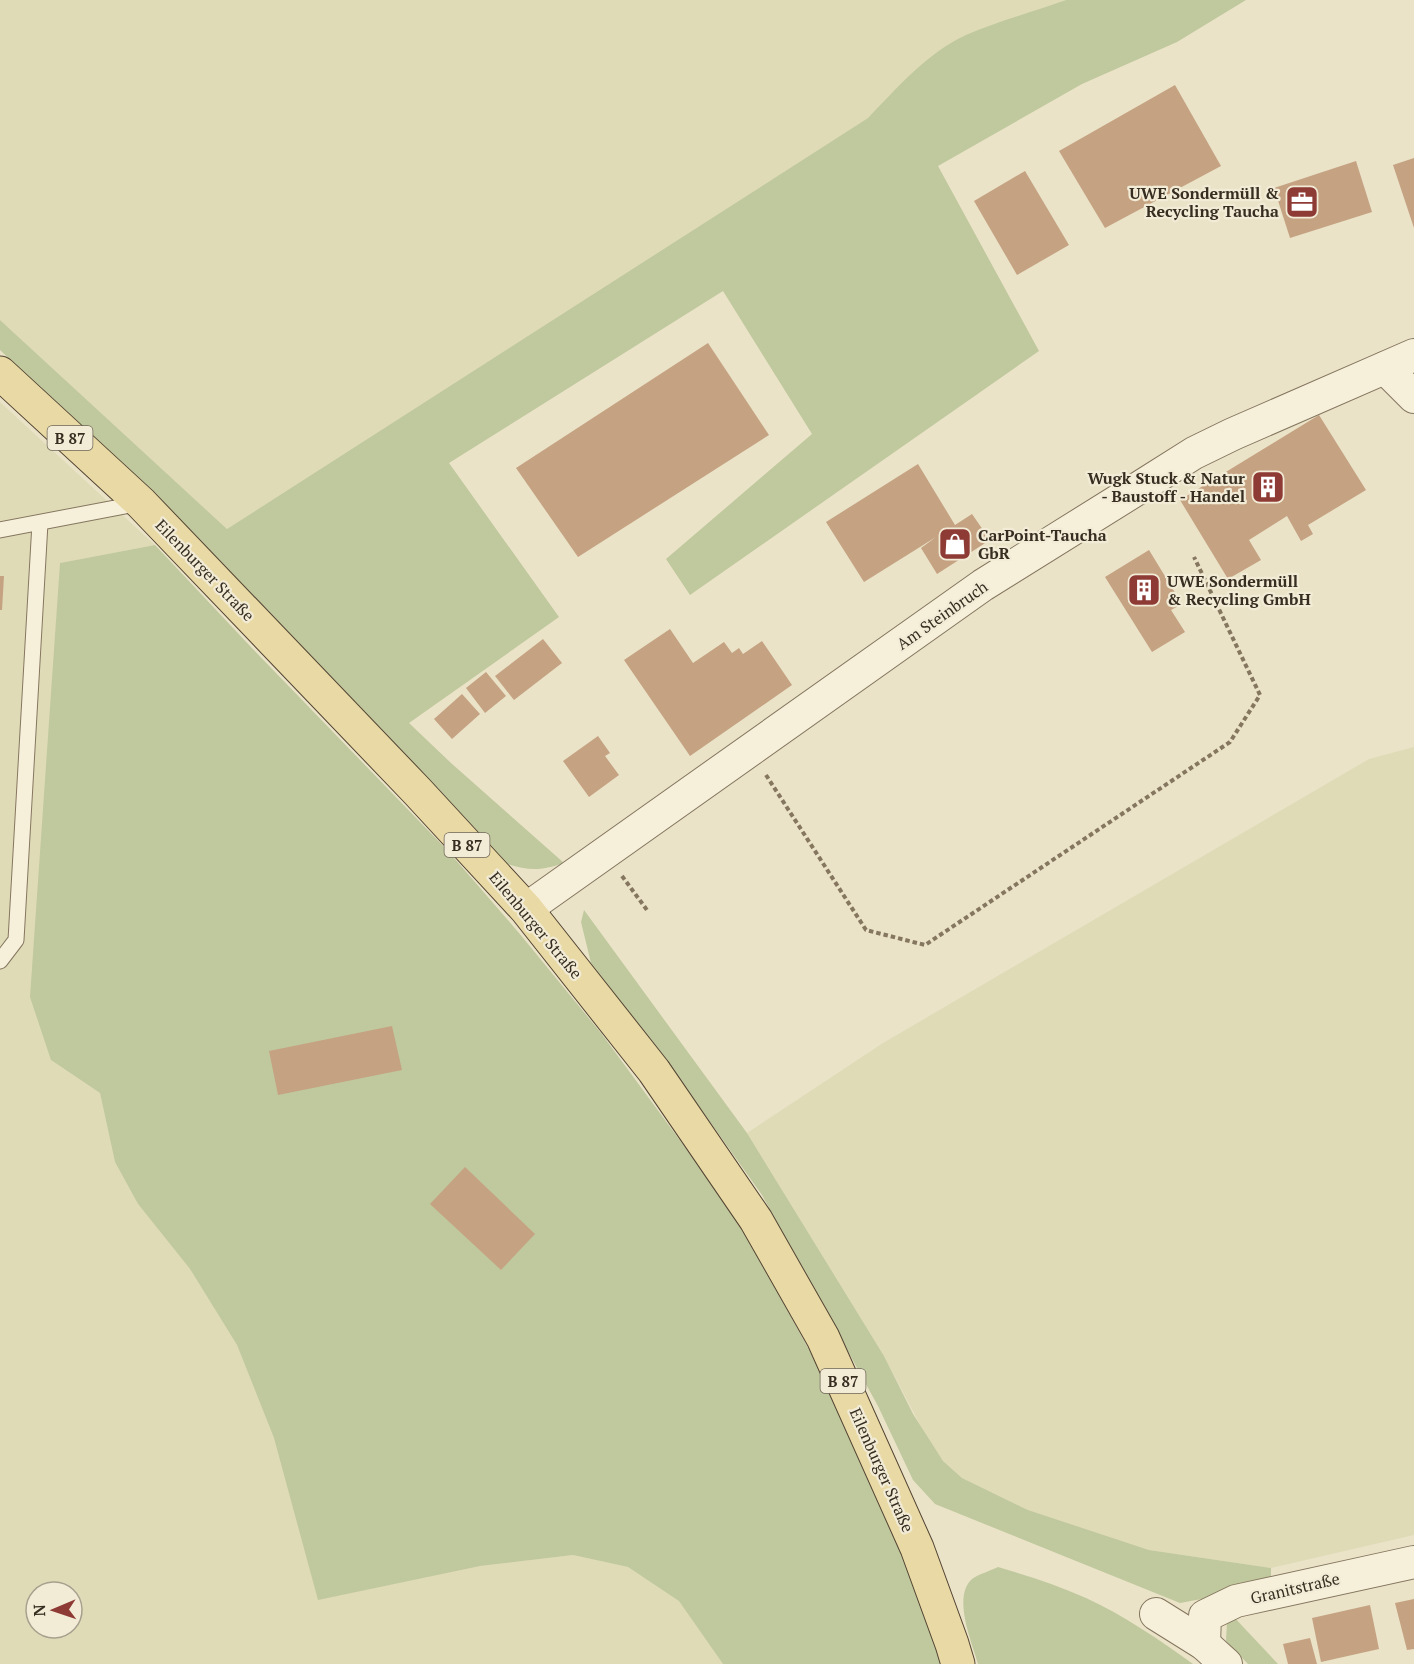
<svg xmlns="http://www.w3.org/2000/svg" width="1414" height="1664" viewBox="0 0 1414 1664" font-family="'PT Serif',serif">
	<rect width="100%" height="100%" fill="#eae3c8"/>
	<g fill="#dfdbb7" fill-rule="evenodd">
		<path d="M0,0H1066L965,36L933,56L901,84L868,118L227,529L0,320Z"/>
		<path d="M0,402L155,545L60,563L51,1060L100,1093L115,1162L138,1204L190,1269L237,1345L274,1438L480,1566L573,1555L628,1567L680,1601L723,1664H0ZM36,1592H72V1628H36Z"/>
		<path d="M1414,747V1535L1271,1568L1149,1550L1028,1510L962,1478L943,1461L927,1438L884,1356L747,1133L883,1043L1369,759Z"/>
	</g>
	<g fill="#c0c89d">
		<path d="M1066,0H1246L1177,42L1082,84L938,166L1039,351L690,595L666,559L812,434L723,291L449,463L559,617L409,723L451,763L564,863C540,871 528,871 504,863L192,533L0,350V320L227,529L868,118C897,88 927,53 966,35C998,21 1033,12 1066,0Z"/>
		<path d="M155,545L250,646L448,851L519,933L601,1033L715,1188L742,1228L829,1386L887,1511L932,1628L940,1664H723L679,1601L628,1567L573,1555L480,1566L318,1600L274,1438L237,1345L190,1269L138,1204L115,1162L100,1093L51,1060L30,997L60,563Z"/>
		<path d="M584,910L747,1133L884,1356L913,1414L943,1461L962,1478L1028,1510L1149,1550L1271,1568V1576L1207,1598L1180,1603L935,1504L913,1480L878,1406L762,1195L668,1063L591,963L581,922Z"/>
		<path d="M998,1567C1028,1576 1057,1585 1086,1598C1123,1615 1160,1640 1193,1664H978C972,1642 952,1597 972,1579C979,1574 990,1571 998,1567Z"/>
		<path d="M1231,1614L1278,1664H1248L1226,1641L1227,1622Z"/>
	</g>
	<g fill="#c5a282">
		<path d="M1175,85L1221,166L1105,228L1059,151Z"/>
		<path d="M1414,158V228L1393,165Z"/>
		<path d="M1356,161L1372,212L1290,238L1274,188Z"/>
		<path d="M1025,171L1069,245L1017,275L974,201Z"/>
		<path d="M708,343L769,435L578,557L516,468Z"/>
		<path d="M1319,415L1366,490L1308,525L1313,534L1301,541L1287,516L1249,540L1261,560L1228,579L1180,500Z"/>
		<path d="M918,464L955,525L972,514L990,540L937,574L921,548L936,537L864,582L826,522Z"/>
		<path d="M1149,550L1182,604L1171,610L1185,632L1152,652L1105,577Z"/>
		<path d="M0,576H4L2,610H0Z"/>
		<path d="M670,629L693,663L724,642L732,653L739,648L743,654L762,641L792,685L690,756L624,660Z"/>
		<path d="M543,639L562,663L514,700L495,676Z"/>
		<path d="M486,672L506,696L485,713L466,688Z"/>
		<path d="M462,694L480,714L452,739L434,719Z"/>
		<path d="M598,736L610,753L605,756L619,775L589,797L563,761Z"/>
		<path d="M392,1026L402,1070L278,1095L269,1051Z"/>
		<path d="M465,1167L535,1234L501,1270L430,1204Z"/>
		<path d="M1414,1599V1649L1407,1650L1395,1603Z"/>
		<path d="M1370,1605L1379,1649L1321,1662L1312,1618Z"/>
		<path d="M1310,1638L1317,1664H1288L1283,1644Z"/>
	</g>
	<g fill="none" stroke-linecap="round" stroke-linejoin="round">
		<defs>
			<g id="lane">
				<path d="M0,530L141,503"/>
				<path d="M0,961L16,940L40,523"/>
			</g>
			<g id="street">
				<path d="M1385,368L1414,397"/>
				<path d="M526,909L983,585L1145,484L1194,453L1233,434L1414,355"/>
				<path d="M1156,1614L1204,1644L1226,1664"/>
				<path d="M1204,1644L1205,1616L1236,1601L1414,1562"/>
			</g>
			<path id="primary" d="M0,373L141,503L417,791L526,909L654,1071L756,1220L823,1338L917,1548L952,1644L958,1664"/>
		</defs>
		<use href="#lane" stroke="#85765f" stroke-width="17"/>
		<use href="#street" stroke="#85765f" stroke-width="34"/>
		<use href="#primary" stroke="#534433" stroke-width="35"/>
		<g stroke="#85765f" stroke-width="4" stroke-dasharray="4.5 3" stroke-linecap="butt">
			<path d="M766,775L866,930L925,945L1230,742L1260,695L1194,557"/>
			<path d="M622,876L647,910"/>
		</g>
		<use href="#lane" stroke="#f6f0db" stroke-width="15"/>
		<use href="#street" stroke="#f6f0db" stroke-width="32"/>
		<use href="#primary" stroke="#e9d9a5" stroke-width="33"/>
	</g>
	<defs>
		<symbol id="office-square" viewBox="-11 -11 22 22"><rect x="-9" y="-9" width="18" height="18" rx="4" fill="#8e3a35" stroke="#f2ecd7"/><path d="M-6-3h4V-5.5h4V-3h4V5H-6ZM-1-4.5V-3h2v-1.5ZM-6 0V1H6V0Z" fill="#fff"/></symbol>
		<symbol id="building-square" viewBox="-11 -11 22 22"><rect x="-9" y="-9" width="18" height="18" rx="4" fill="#8e3a35" stroke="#f2ecd7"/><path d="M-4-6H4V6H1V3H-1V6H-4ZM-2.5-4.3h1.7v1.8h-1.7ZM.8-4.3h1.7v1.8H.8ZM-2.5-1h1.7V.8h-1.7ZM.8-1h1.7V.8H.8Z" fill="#fff"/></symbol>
		<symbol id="shop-square" viewBox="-11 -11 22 22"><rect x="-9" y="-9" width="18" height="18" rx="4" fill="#8e3a35" stroke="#f2ecd7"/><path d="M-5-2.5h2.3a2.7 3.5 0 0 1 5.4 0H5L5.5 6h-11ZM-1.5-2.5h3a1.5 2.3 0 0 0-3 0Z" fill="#fff"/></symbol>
	</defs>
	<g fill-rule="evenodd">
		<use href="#office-square" x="1283" y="183" width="38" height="38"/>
		<use href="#building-square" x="1249" y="468" width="38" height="38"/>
		<use href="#shop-square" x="936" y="525" width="38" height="38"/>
		<use href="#building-square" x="1125" y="571" width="38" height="38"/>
	</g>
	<g text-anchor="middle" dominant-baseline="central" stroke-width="4.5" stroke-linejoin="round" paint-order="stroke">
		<g fill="#f2ecd7" stroke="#6f6658" stroke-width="1.5">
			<rect x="47.5" y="426" width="45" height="24" rx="4.5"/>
			<rect x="444.5" y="833" width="45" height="24" rx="4.5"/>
			<rect x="820.5" y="1369" width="45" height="24" rx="4.5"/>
		</g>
		<g font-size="15" font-weight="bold" fill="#372d21">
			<text x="70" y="438">B 87</text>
			<text x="467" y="845">B 87</text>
			<text x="843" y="1381">B 87</text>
		</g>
		<g font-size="16" font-weight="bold" fill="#372d21" stroke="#f2ecd7" text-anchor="end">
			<text x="1279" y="193">UWE Sondermüll &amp;<tspan x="1279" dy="18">Recycling Taucha</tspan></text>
			<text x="1245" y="478">Wugk Stuck &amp; Natur<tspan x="1245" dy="18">- Baustoff - Handel</tspan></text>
			<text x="978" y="535" text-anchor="start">CarPoint-Taucha<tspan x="978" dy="18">GbR</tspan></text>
			<text x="1167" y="581" text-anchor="start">UWE Sondermüll<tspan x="1167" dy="18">&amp; Recycling GmbH</tspan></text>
		</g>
		<g font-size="16" fill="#372d21" stroke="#f2ecd7">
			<text transform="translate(205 570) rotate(46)">Eilenburger Straße</text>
			<text transform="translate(942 615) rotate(-35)">Am Steinbruch</text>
			<text transform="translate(536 925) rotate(50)">Eilenburger Straße</text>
			<text transform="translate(882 1470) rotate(66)">Eilenburger Straße</text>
			<text transform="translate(1295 1588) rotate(-13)">Granitstraße</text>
		</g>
	</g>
	<g transform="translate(54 1610) rotate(268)"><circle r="28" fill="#f2ecd7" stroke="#a7a08e" stroke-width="1.5"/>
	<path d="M0-4.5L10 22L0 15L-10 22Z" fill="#8e3a35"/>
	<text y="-9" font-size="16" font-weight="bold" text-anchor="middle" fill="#372d21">N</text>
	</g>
</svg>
